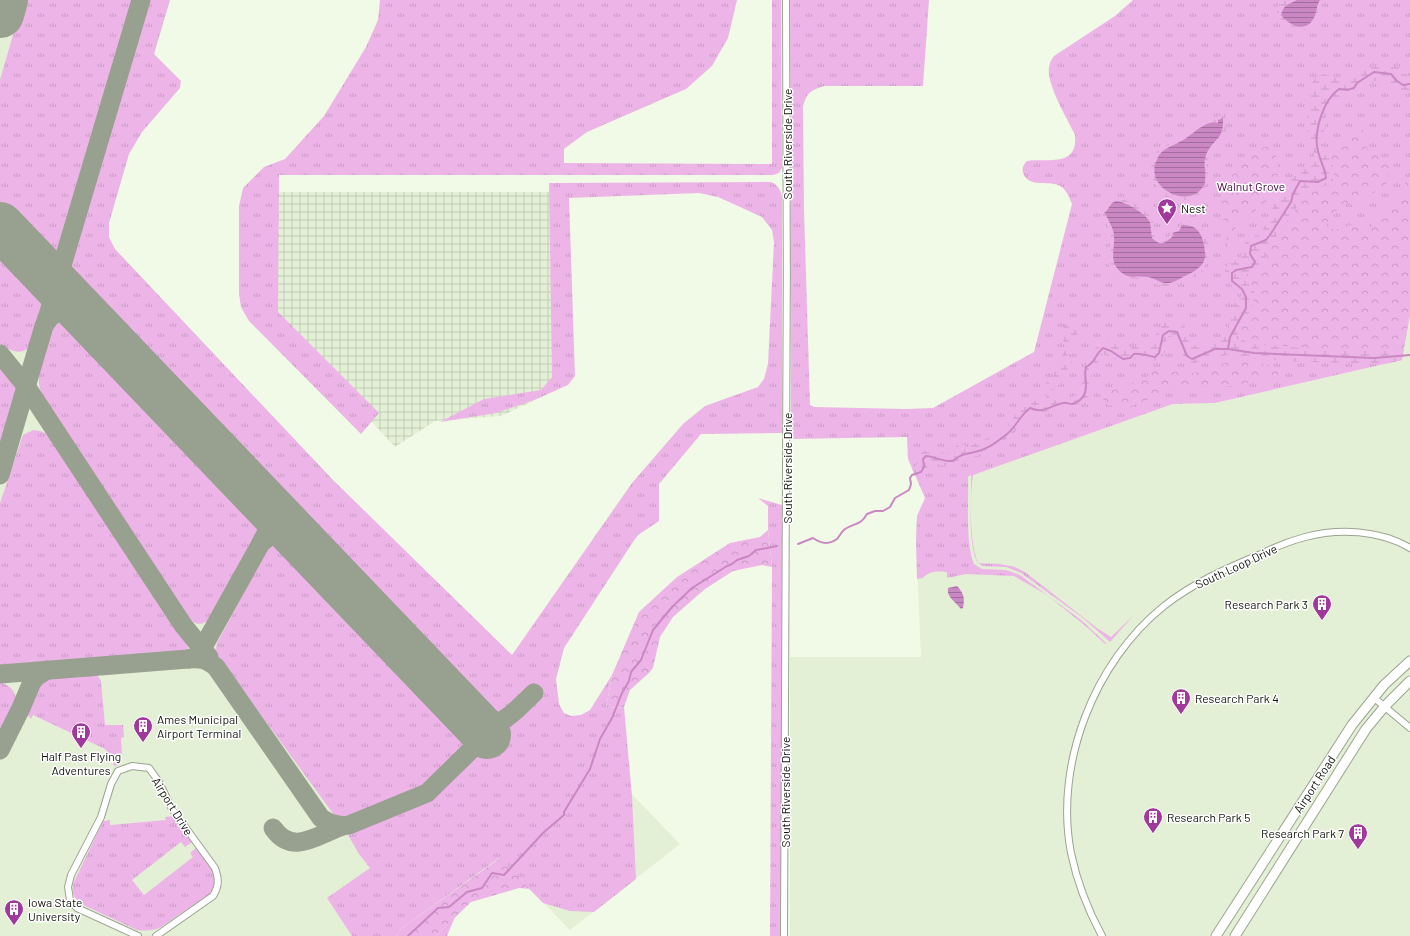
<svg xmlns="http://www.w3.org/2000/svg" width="1410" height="936" viewBox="0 0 1410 936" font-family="Barlow,sans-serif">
	<defs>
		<pattern id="industrial-grid" width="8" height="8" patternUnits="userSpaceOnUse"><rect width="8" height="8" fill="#e3f0d5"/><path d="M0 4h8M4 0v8" fill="none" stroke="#c2cdb6"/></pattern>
		<pattern id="grass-tufts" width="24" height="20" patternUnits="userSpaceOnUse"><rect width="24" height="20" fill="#edb5e7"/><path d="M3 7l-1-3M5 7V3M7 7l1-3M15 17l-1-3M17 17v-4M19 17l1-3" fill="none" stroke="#ca9bc5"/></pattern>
		<pattern id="forest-crowns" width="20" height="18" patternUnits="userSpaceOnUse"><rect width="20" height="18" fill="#edb5e7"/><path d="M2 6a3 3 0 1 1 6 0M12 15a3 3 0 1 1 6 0" fill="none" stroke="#ca9bc5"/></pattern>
		<pattern id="wetland-marsh" width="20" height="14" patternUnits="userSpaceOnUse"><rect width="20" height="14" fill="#edb5e7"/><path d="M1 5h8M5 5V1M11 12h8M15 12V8" fill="none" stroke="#ca9bc5"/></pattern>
		<pattern id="water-rules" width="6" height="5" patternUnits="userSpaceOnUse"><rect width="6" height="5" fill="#ca87c4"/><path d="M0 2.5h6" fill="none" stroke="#a36d9e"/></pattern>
	</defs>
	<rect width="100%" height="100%" fill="#f0fae6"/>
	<g fill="#e3f0d5">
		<path d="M0,0H170L98,242L680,844L570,930L500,858L402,928L396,936H0Z"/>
		<path d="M1410,314V936H790V657H921L916,540L917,516L944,485L1173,404L1215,403L1402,360Z"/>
	</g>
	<path fill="url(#industrial-grid)" d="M274,192H559L554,391L501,416L435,421L395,447L274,315Z"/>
	<g fill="url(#grass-tufts)">
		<path d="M23,0H136L62,246L56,252L46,255L0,207V80Z"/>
		<path d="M148,0H170L154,54L181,81L180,88L142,132L129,154L109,223V237L115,249L333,480L512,655L632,483L683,424L705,406L758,387L764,379L768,364L774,242L772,230L762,217L718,197L699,193L569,198L575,376L568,385L534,400L496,413L440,422L415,435L484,399L541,390L552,377L549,183L771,182C778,185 780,189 782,196V433L701,434L659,484V521L638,535L631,545L564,648L556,679L559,704L564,713L571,716L581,715L590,710L612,675L606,708L624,707L632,796L636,879L594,912L570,911L543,903L499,858L402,928L396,936H352L327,898L370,868L359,854L348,835L433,798L539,699L530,690L502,717L492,721L67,280L68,273Z"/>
		<path d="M380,0H737L728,38L712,66L686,89L587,132L564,149V163L772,164V0H781L782,168L779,173L773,175H279L278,312L379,413L361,434L249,321L241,307L239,294V206L243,188L264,167L285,159L324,116L366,47L378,20Z"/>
		<path d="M790,0H929L923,86H824C810,91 807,92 803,107L804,210L810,405L815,407L906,409L933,408L1034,352L1072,204C1069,197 1066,188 1058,185C1047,181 1030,187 1024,175C1021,169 1023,165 1027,161C1048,158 1078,168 1075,135C1067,118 1051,92 1049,74C1048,67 1050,61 1054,56L1115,16L1133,0H1410V314L1402,360L1215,403L1173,404L973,475C970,498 969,541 978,563L1000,564L1015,567L1025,572L1097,628L1111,637L1134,615L1110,642L1083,618L1021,573L1006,567L982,566L977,562C967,539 972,501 971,475L968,477C969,500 965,543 974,564L982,569L1006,570L1020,575L1081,620L1106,643L1105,644L1088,628L1047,595L1014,576L966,574L947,578V572C939,571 928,571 923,578L917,579L916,540L917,516L925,498L908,459L907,437L791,439Z"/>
		<path d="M0,246L47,295C41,320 38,371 0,344Z"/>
		<path d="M71,318L266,521L218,611C201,631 193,626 179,607L55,417C49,407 40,395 39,384C37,371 46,346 50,332C55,323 60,319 71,318Z"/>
		<path d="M0,366C6,373 14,380 16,388C21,405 5,443 0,460Z"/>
		<path d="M33,430C47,431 51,436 60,447L189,644L186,654L0,669V503L23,435Z"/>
		<path d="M758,498L782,505L781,936H770L772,567L768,530V506Z"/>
		<path d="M275,540H284L472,735L466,747L425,788L349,819H337L215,652L217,643L268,548Z"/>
		<path d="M90,673L98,676L101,681L105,725H123L124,737L121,738L122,755H117L118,765L114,766L113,762L105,749L33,715L31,719C25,714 27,708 30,702C32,698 34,692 37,688C48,672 71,675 90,673Z"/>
		<path d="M0,682C30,692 9,720 0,739Z"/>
		<path d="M173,816L192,842L185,847L181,842L132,880L144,895L193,857L190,853L196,848C209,865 221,872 211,893L161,927C153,931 146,931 137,930L81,904C74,898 72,894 73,884L103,821L110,820V825L166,820L165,817Z"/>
		<path d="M455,917L447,936H436Z"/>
	</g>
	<g fill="url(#forest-crowns)">
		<path d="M1362,130H1366C1360,155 1375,150 1390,161L1386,186C1368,199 1331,202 1327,226L1335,230L1355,224L1361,221L1370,232L1372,225V217C1384,210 1398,205 1404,191C1405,187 1405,182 1406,178H1410V314L1404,348C1354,354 1302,347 1251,344L1241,339H1235L1250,311L1249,282L1243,278L1242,275L1249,273L1265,259L1268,244L1274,240L1296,208L1302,194L1309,190L1318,189L1328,154L1327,153L1341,141L1346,140Z"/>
		<path d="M1264,147H1273C1281,167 1280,188 1264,204C1257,211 1244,216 1238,223C1234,229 1233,240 1232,247L1229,248L1227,246C1228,236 1223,220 1222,209C1219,184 1244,158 1264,147Z"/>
		<path d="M1244,362L1264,364L1282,369L1281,374L1237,386L1186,387L1165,392L1148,400L1128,407L1107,405L1103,399L1106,388L1139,383L1154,371L1194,373L1225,363Z"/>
		<path d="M768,530L772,567L762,565L733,571L705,589L673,617L660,637L653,668L649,673L630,690L624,707L606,708L612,675L639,612L677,577L730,543L760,537Z"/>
		<path d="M500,858L530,889L519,888L471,902L436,936H396L402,928Z"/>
	</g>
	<g fill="url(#wetland-marsh)" fill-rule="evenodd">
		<path d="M1285,0H1297L1286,5L1292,25L1300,27L1315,15L1319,0H1343L1342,1C1336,1 1328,0 1323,2C1319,4 1319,9 1318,13C1314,25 1306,34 1293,30C1282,27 1279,18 1276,9Z"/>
		<path d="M1378,65L1397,66L1407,77L1410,76V93C1397,97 1389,82 1376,81C1366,81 1361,90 1352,93C1348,95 1344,95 1340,96C1325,101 1326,114 1325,127C1324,133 1321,138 1322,145C1323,149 1326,151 1328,155C1333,162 1334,171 1334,179L1329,185L1309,190L1302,194L1296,208L1274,240L1268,244L1265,259L1258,272L1242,275L1243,278C1247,281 1252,284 1254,289C1258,301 1241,328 1235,339H1241L1251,344C1302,348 1354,354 1404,348L1402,360L1385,364L1304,362L1260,359L1226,355L1194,363L1188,362L1184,357L1173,336H1168L1166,340L1167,348L1163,356L1159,359L1154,361L1138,358L1122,362L1103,354C1099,359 1099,364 1093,369L1091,390L1088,397L1084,402L1074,406H1065L1041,413L1029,415L1020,425L1012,436L988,448L977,456L970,459L969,445L980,442L1003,431L1015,416L1020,403L1024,401H1043L1046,398L1047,393H1054C1058,401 1070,398 1077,395C1090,375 1080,348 1110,341L1123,347H1146C1156,341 1156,328 1166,322C1170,320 1177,322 1182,322L1191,339L1192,346L1221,340L1231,322L1229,310L1242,295C1235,284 1219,284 1227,265C1242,259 1242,255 1246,240C1250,237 1254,237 1258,235C1266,229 1269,213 1274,205C1278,199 1287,195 1289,189C1291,185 1289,181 1292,177C1299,168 1312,171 1316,159L1309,140L1307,121L1311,84L1319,74C1327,73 1335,79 1344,78C1356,76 1366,68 1378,65Z"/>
		<path d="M1225,113C1227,123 1227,135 1220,142C1216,146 1212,148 1210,153C1209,157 1207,161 1207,165C1207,173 1211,180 1205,188C1185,219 1134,184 1157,152C1161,146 1174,142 1180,138C1187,134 1193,128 1200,124C1208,120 1216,118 1225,113ZM1218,122L1222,132C1219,139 1214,141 1210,147C1203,156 1204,167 1206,178L1163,151L1211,123Z"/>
		<path d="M1121,198C1135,205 1160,215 1153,233L1156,240L1160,241H1165L1172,233L1174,236C1167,243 1160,246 1152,238L1143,214L1121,201L1108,219L1111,224L1114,234L1115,243L1135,278L1148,277L1166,283L1177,281L1199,268L1205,258L1186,225L1182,224H1195C1199,227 1204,230 1206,235C1210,245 1208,268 1199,274C1195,277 1189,277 1184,280C1181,282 1178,285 1174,286C1167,287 1160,286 1153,283C1150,281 1149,280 1145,280C1136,280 1124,281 1116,275C1102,265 1112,248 1111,235C1110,224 1094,212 1107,202C1112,199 1115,198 1121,198Z"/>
		<path d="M1065,324L1075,329L1078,336L1077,341L1071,343L1068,348L1064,347C1064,339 1060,332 1065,324Z"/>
		<path d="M1063,350H1067V355L1073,359L1072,362L1069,365C1064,376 1068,381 1054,387V390L1047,391L1046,381L1053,376L1055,369L1062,356Z"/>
		<path d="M961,445H965L966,459C946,461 953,474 929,459C927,470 927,472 915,476L912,469L919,463V454C927,446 937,449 946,455L956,446Z"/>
	</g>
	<g fill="url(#water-rules)">
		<path d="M1297,0H1320C1316,6 1317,15 1312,21C1303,33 1288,24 1281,15C1283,5 1289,4 1297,0Z"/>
		<path d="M1223,118C1224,141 1213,138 1206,155C1202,166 1208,176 1204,185C1190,211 1145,188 1156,162C1157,160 1158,156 1160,154C1164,148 1175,145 1181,141C1192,136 1205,119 1218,123V120Z"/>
		<path d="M1116,201C1125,201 1146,214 1150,222C1151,227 1151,233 1152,238C1163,249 1166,240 1174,236L1172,233L1179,231L1182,225C1196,224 1202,233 1204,245C1205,252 1206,257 1203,263C1198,270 1191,273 1183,277C1178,280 1171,284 1166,283C1160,283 1154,278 1148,277C1136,275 1127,281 1117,268C1110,260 1115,246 1114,235C1113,227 1108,220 1105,213L1112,203Z"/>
		<path d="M957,586C964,593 965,599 963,608L961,609C956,602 946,597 948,588Z"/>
	</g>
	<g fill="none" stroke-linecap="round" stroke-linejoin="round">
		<g stroke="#ca87c4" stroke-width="2">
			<path d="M1228,349L1230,337L1246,308V297L1242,289L1232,281V273L1236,270L1252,267L1255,262L1250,254L1251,246L1266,240L1270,235L1291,202L1293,194L1300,181L1318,182L1326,178C1325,169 1320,160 1318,151C1313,133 1323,100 1339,89L1347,90L1354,88L1357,83L1374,72L1391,74L1397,81L1403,85L1410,84"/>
			<path d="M798,544L813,538C820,543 829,545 837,539C840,536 841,532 845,529C855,523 861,525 867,514L875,511H883L890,507L895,498L909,490L911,484L910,478L912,475L921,472L924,467L923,459L926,456C936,457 943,462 953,461C962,452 971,454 982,450C989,447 997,442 1003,437C1015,430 1019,416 1030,408C1044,414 1049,406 1063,403C1066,402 1069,404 1072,404C1076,403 1083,399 1084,395C1089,386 1083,376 1086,367C1096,362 1095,354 1103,348L1111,351L1123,359L1130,358L1134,354C1142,353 1147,356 1155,357L1159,353L1163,335L1169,331L1177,332L1187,356L1192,359L1215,349H1228L1254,353L1325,356L1374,358L1410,355"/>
			<path d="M408,936L438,908L449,907L467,892L482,888L492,873L504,875L544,832L564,815V812L590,769L600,739L612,718L622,693L629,681L631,672L641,660L653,630L672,607L692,588L727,566L732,564L737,560L749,556L756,550L767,548L777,546"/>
		</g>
		<g stroke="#98a090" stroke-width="19">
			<path d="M0,228C11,240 49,275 52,288C55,299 48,314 45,324"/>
			<path d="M113,342L65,292C61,286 60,280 60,272L141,0"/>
			<path d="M0,354L26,386L183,625L209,657"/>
			<path d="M218,455L264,503C273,519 270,527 261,543"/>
			<path d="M0,475L44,326L49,318L59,311L74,310L86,318L128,362"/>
			<path d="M188,659C201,658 206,659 216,667L321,818C330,824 339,827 349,825L427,793L474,747L476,734V723C505,728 514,711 534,693"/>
			<path d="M0,674L188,659L195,657L202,649L261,543C274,532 283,529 298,539L345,587"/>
			<path d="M0,750L21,708L32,682L36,677L47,670"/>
			<path d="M273,828C293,857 318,834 343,826"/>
		</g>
		<g stroke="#98a090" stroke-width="48">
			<path d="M0,14L4,0"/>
			<path d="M0,226L487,735"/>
		</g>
		<defs>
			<g id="street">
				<path d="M1373,697L1410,728"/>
				<path d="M138,936L77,908L70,900L68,887L71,875L101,817L111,784L118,771L132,766L149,768L159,782L172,809L215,868C219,880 219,886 213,896L156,936"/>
				<path d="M784,936C786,624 788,312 786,0"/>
				<path d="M1102,936C1088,910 1077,882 1071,853C1054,765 1094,662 1164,606C1193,583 1227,568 1261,554C1275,547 1290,541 1305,537C1339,528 1380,530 1410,548"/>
			</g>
			<g id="secondary">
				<path d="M1216,936L1352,725L1384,685L1410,661"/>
				<path d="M1235,936L1366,729L1385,706L1410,681"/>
			</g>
		</defs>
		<use href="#street" stroke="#9ba491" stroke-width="8"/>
		<use href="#secondary" stroke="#9ba491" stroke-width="11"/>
		<use href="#street" stroke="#fff" stroke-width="6"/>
		<use href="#secondary" stroke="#fff" stroke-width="9"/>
	</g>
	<defs>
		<symbol id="sight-pin" viewBox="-11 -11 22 30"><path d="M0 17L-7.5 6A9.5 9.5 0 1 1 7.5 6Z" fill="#a1399c" stroke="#fff"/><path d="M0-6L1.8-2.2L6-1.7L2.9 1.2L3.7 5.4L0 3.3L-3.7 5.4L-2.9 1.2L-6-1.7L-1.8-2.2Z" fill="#fff"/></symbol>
		<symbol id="building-pin" viewBox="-11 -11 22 30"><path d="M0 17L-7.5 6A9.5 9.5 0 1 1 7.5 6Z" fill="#a1399c" stroke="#fff"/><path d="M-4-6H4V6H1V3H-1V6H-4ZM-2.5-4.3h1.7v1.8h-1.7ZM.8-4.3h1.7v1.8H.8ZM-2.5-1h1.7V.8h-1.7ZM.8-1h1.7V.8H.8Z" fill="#fff"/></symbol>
	</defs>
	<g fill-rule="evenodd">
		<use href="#sight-pin" x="1156" y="197" width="22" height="30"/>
		<use href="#building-pin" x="1311" y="593" width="22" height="30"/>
		<use href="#building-pin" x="1170" y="687" width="22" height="30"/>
		<use href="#building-pin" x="132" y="715" width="22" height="30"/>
		<use href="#building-pin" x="70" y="721" width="22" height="30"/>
		<use href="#building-pin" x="1142" y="806" width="22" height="30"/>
		<use href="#building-pin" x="1347" y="822" width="22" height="30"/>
		<use href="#building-pin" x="3" y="898" width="22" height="30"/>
	</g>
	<g text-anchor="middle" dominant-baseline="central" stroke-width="3" stroke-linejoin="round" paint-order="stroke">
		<g font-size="12" fill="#13160f" stroke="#fff">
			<text transform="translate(787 144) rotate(-90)">South Riverside Drive</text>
			<text transform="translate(787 468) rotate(-90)">South Riverside Drive</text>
			<text transform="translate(1236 566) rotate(-25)">South Loop Drive</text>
			<text transform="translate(1314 784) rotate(-57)">Airport Road</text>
			<text transform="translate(785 792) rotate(-90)">South Riverside Drive</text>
			<text transform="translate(173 806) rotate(58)">Airport Drive</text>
		</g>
		<g font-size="12" fill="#480a45" stroke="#fff">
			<text x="1251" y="186">Walnut Grove</text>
		</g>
		<g font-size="12" fill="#13160f" stroke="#fff" text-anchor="start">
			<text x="1181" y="208">Nest</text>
			<text x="1308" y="604" text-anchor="end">Research Park 3</text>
			<text x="1195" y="698">Research Park 4</text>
			<text x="157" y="719">Ames Municipal<tspan x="157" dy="14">Airport Terminal</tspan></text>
			<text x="81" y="756" text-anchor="middle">Half Past Flying<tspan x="81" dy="14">Adventures</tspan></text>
			<text x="1167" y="817">Research Park 5</text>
			<text x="1344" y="833" text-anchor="end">Research Park 7</text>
			<text x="28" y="902">Iowa State<tspan x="28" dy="14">University</tspan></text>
		</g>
	</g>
</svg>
